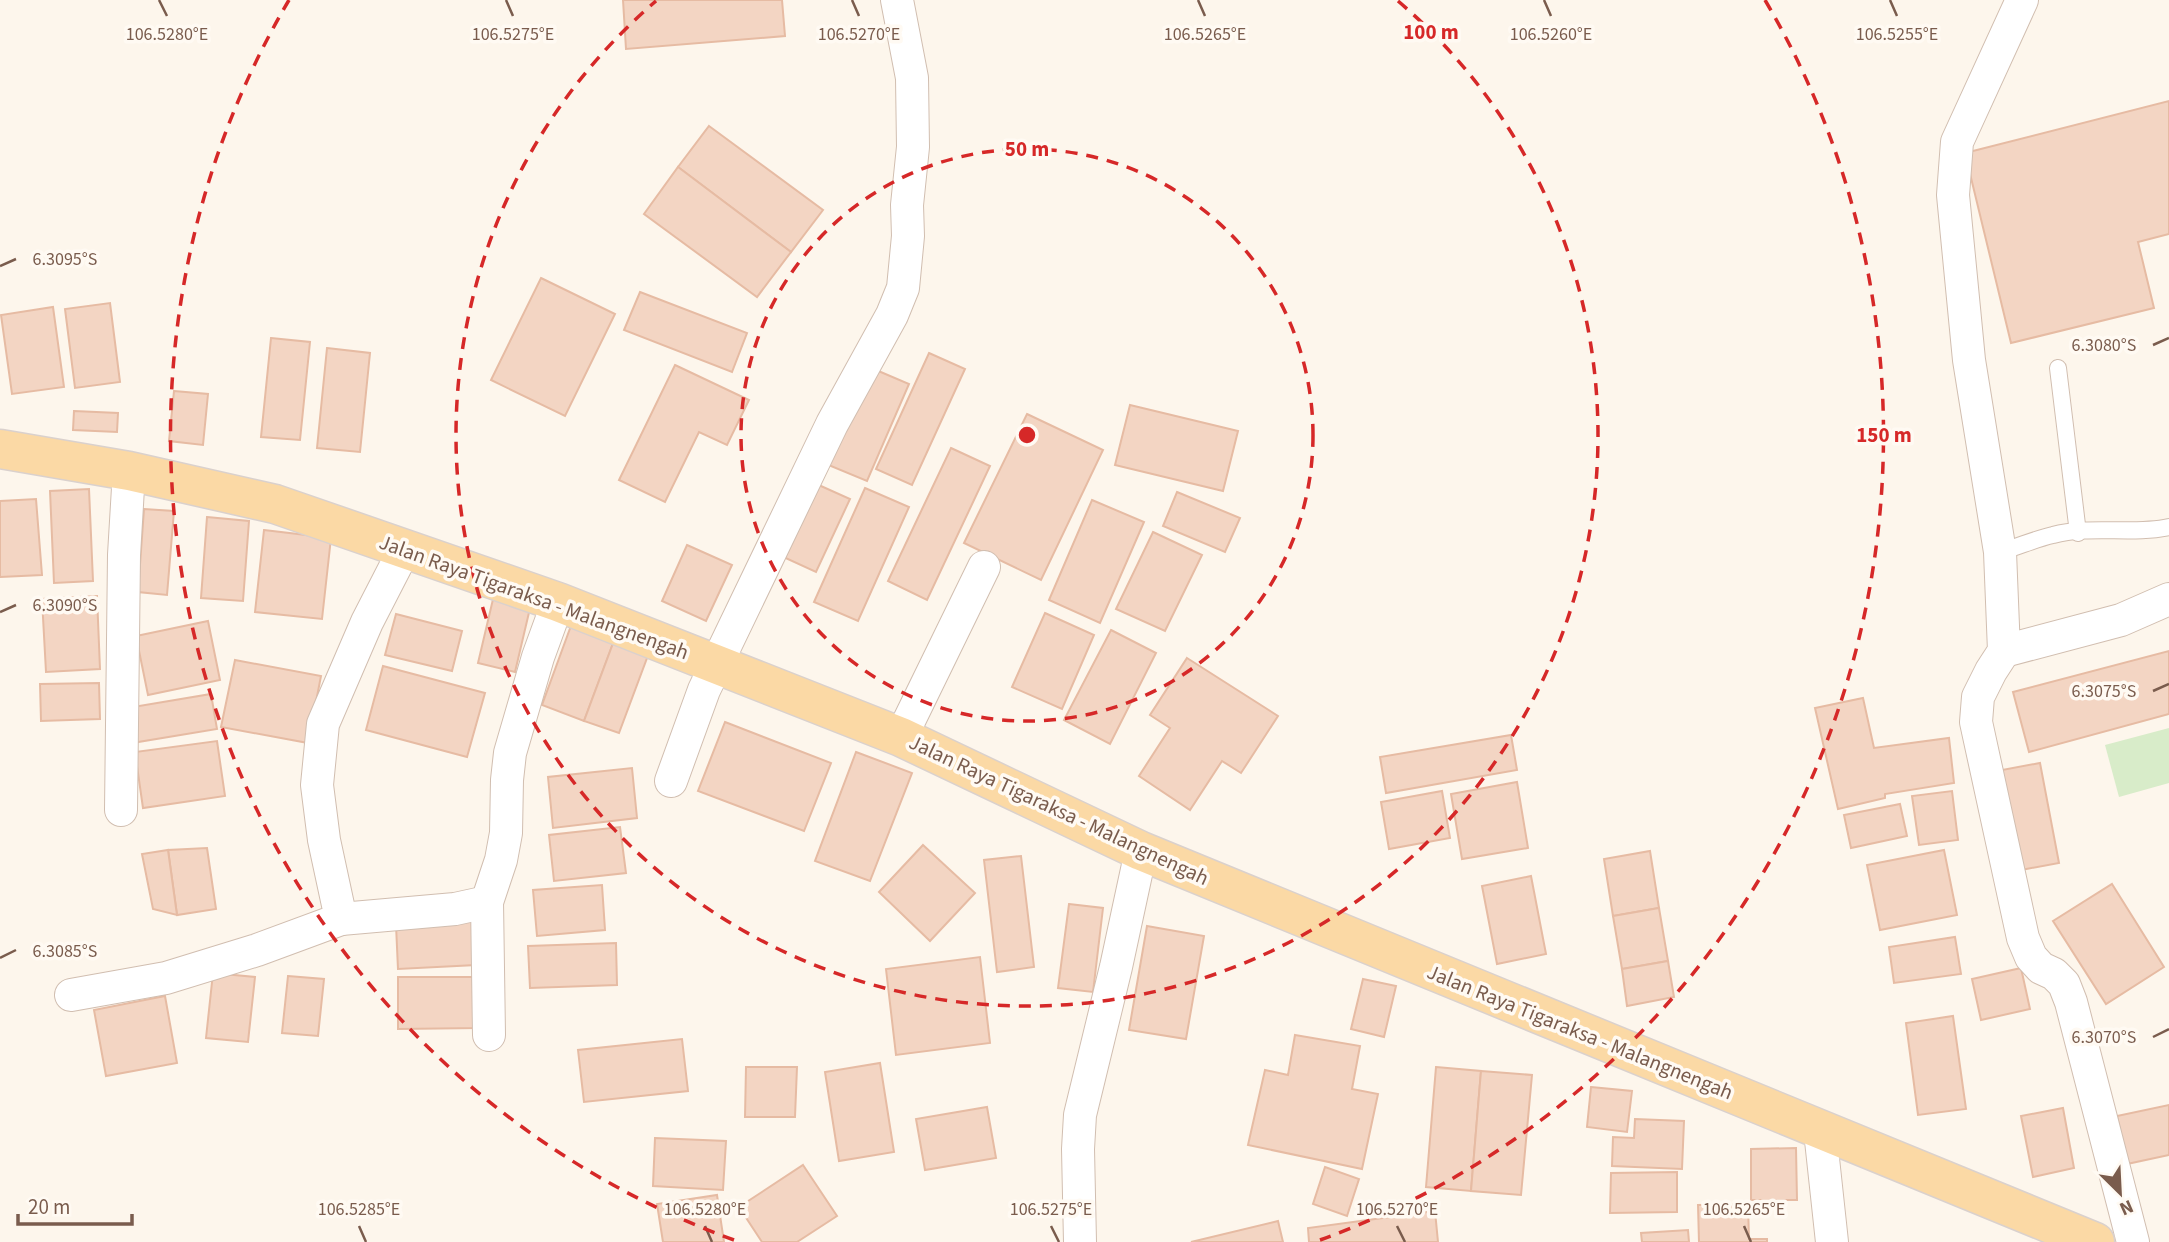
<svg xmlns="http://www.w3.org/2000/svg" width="2169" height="1242" viewBox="0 0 2169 1242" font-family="'Source Sans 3',sans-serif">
	<rect width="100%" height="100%" fill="#fdf6ec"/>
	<path fill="#d8ecc9" d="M2169,728V783L2119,797L2105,745Z"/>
	<g fill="#f3d5c3" stroke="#e6bba3" stroke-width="2">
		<path d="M623,0H782L785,36L626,49Z"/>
		<path d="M2169,101V234L2138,242L2154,308L2011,343L1965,153Z"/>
		<path d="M709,126L823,210L791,252L678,167Z"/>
		<path d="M678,167L791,252L757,297L644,214Z"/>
		<path d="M541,278L615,314L565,416L491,380Z"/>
		<path d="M640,292L747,333L732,372L624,330Z"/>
		<path d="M110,303L120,382L75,388L65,309Z"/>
		<path d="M53,307L64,387L12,394L1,315Z"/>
		<path d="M271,338L310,342L300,440L261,437Z"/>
		<path d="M327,348L370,353L360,452L317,448Z"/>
		<path d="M929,353L965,369L912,485L876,469Z"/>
		<path d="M675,365L749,400L727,445L699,432L665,502L619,480Z"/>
		<path d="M869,367L909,384L867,481L826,464Z"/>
		<path d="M174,391L208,394L203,445L169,441Z"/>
		<path d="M1130,405L1238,431L1223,491L1115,465Z"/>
		<path d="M74,411L118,413L117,432L73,430Z"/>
		<path d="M1027,414L1103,450L1041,580L964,543Z"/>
		<path d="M951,448L990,466L927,600L888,581Z"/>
		<path d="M812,482L850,499L816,572L779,555Z"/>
		<path d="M865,488L909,507L858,621L814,602Z"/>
		<path d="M89,489L93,581L54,583L50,491Z"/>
		<path d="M1177,492L1240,518L1225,552L1163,526Z"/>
		<path d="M36,499L42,575L0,577V501Z"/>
		<path d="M1092,500L1144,522L1100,623L1049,600Z"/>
		<path d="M144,509L174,511L167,595L138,592Z"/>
		<path d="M207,517L249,521L243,601L201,598Z"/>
		<path d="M264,530L331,538L322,619L255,612Z"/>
		<path d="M1153,532L1202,555L1165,631L1116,609Z"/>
		<path d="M687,545L732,565L706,621L662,601Z"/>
		<path d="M494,595L531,604L515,672L478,663Z"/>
		<path d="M97,596L100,669L46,672L42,599Z"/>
		<path d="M1045,613L1094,635L1062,709L1012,687Z"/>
		<path d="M396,614L462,631L452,671L385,655Z"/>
		<path d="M208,621L220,680L148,695L136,636Z"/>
		<path d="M572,623L615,638L584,721L542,705Z"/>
		<path d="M1111,630L1156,653L1110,744L1064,720Z"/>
		<path d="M615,638L650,650L619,733L584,721Z"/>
		<path d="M2169,651V714L2029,752L2013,692Z"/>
		<path d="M1187,658L1278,716L1241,773L1222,761L1190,810L1139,776L1170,728L1150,715Z"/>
		<path d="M235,660L321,676L308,743L221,727Z"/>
		<path d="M383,666L485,693L467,757L366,730Z"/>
		<path d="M99,683L100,719L41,721L40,684Z"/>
		<path d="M211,694L217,729L132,743L127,708Z"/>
		<path d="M1863,698L1874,748L1949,738L1954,783L1885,794V798L1838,809L1815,708Z"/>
		<path d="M725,722L831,763L804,831L698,791Z"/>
		<path d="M1511,735L1517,770L1386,793L1380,757Z"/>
		<path d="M217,741L225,796L143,808L135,752Z"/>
		<path d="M856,752L912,773L870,881L815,861Z"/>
		<path d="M2040,763L2059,863L2021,870L2002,770Z"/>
		<path d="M632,768L637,818L553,828L548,777Z"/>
		<path d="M1517,782L1528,848L1462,859L1451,794Z"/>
		<path d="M1442,791L1450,838L1389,849L1381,802Z"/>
		<path d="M1952,791L1958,840L1919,845L1912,796Z"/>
		<path d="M1900,804L1907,836L1851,848L1844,815Z"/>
		<path d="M620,827L626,873L554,881L549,835Z"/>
		<path d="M923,845L975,893L930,941L879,892Z"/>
		<path d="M207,848L216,909L177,915L168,850Z"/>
		<path d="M168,850L177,915L153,909L142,854Z"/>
		<path d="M1944,850L1957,915L1880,930L1867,865Z"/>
		<path d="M1650,851L1659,908L1613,916L1604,859Z"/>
		<path d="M1021,856L1034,967L997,972L984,860Z"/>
		<path d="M1531,876L1546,954L1497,964L1482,886Z"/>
		<path d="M2112,884L2164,967L2106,1004L2053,921Z"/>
		<path d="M602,885L605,930L537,936L533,890Z"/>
		<path d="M1069,904L1103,908L1093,992L1058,988Z"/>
		<path d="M1659,908L1668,961L1622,969L1613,916Z"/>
		<path d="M474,921L476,965L398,969L396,925Z"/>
		<path d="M1147,926L1204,936L1186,1039L1129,1030Z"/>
		<path d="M1955,937L1961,974L1894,983L1889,947Z"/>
		<path d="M616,943L617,985L530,988L528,946Z"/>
		<path d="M980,957L990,1043L896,1055L886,969Z"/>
		<path d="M1668,961L1674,997L1627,1006L1622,969Z"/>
		<path d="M2021,968L2030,1009L1981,1020L1972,979Z"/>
		<path d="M213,973L255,977L248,1042L206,1038Z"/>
		<path d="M288,976L324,979L318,1036L282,1033Z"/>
		<path d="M398,977H479V1028L398,1029Z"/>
		<path d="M1363,979L1396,986L1384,1037L1351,1029Z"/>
		<path d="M165,996L177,1063L106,1076L94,1010Z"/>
		<path d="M1953,1016L1966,1109L1918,1115L1906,1023Z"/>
		<path d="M1295,1035L1360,1046L1352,1089L1378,1094L1362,1169L1248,1145L1265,1070L1288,1075Z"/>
		<path d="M682,1039L688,1091L584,1102L578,1050Z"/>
		<path d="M880,1063L894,1152L839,1161L825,1072Z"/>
		<path d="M746,1067H797L795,1117H745Z"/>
		<path d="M1436,1067L1481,1071L1471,1191L1426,1187Z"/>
		<path d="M1481,1071L1532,1075L1521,1195L1471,1191Z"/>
		<path d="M1591,1087L1632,1091L1627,1132L1587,1127Z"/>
		<path d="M2169,1105V1155L2127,1164L2117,1116Z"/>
		<path d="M987,1107L996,1158L925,1170L916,1119Z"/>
		<path d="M2063,1108L2074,1168L2033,1177L2021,1116Z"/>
		<path d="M1635,1119L1684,1121L1682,1169L1612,1166L1613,1137L1634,1138Z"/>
		<path d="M655,1138L726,1141L723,1190L653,1186Z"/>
		<path d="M1796,1148L1797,1200H1751V1149Z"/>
		<path d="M803,1165L837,1216L797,1242H762L739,1207Z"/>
		<path d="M1325,1167L1359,1179L1347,1216L1313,1204Z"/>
		<path d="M1677,1172V1212L1610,1213L1611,1173Z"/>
		<path d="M717,1195L724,1242H663L657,1204Z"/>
		<path d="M1748,1204L1749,1239H1767V1242H1699L1698,1205Z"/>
		<path d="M1435,1211L1438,1242H1309L1308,1228Z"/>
		<path d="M1278,1221L1283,1242H1191Z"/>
		<path d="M1688,1230L1689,1242H1642L1641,1233Z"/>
	</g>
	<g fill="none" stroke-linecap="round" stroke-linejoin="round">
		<defs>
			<g id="service">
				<path d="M2058,368L2078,533"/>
				<path d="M2000,552C2018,547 2035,539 2053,535C2090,525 2132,535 2169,527"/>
			</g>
			<g id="minor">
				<path d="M2022,0L1957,142L1953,195L1969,360L2000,552L2004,651L1991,671L1978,697L1976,722L2023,938L2031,957L2041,968L2054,974L2064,984L2071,1002L2133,1242"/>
				<path d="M2004,651L2121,620L2169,599"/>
				<path d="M901,737L984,567"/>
				<path d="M671,781L704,690L832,424L892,315L903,288L908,236L907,205L913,147L912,78L897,0"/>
				<path d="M121,810L124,555L129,471"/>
				<path d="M341,919L455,909L487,902"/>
				<path d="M71,995L166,978L257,950L341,919L324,840L317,785L323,724L367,622L404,550"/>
				<path d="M489,1035L487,902L501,860L506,833L507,780L510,753L538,657L558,602"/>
				<path d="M1820,1131L1832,1242"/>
				<path d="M1080,1242L1078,1149L1080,1115L1116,967L1141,851"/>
			</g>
			<path id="primary" d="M0,449L129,471L275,504L558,602L901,737L1141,851L2095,1242"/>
		</defs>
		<use href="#service" stroke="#d1beb0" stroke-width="18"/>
		<use href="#minor" stroke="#d1beb0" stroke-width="34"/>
		<use href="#primary" stroke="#dad1cd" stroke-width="41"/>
		<use href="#service" stroke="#fff" stroke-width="16"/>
		<use href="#minor" stroke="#fff" stroke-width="32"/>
		<use href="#primary" stroke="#fbd9a5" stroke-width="38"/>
	</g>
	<path fill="none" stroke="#7a5c4d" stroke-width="2.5" d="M159,0L167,16M506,0L513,16M852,0L859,16M1198,0L1205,16M1544,0L1551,16M1890,0L1897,16M0,266L16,259M2153,345L2169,338M0,612L16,605M2153,691L2169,684M0,958L16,950M2153,1037L2169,1029M359,1226L366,1242M705,1226L712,1242M1051,1226L1059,1242M1397,1226L1405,1242M1744,1226L1751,1242"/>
	<g fill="none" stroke="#d62828" stroke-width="3.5" stroke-dasharray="12 9">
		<circle cx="1027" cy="435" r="286"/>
		<path d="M1398 1A571 571 0 1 1 656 1"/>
		<path d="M734 1240A857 857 0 0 1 289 0M1765 0A857 857 0 0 1 1320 1240"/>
	</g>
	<g text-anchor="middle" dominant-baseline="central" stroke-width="7" stroke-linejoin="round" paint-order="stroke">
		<g font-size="21" fill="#7a5c4d" stroke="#fffaf3">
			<text transform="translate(534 597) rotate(20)">Jalan Raya Tigaraksa - Malangnengah</text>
			<text transform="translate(1059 810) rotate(25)">Jalan Raya Tigaraksa - Malangnengah</text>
			<text transform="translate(1580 1032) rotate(22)">Jalan Raya Tigaraksa - Malangnengah</text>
		</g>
	</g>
	<g font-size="18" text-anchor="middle" fill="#7a5c4d" stroke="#fffaf3" stroke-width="7" stroke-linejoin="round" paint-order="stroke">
		<text x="167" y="40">106.5280°E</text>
		<text x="513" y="40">106.5275°E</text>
		<text x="859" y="40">106.5270°E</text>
		<text x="1205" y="40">106.5265°E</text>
		<text x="1551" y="40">106.5260°E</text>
		<text x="1897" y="40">106.5255°E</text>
		<text x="65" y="265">6.3095°S</text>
		<text x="2104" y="351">6.3080°S</text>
		<text x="65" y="611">6.3090°S</text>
		<text x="2104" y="697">6.3075°S</text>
		<text x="65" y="957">6.3085°S</text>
		<text x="2104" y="1043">6.3070°S</text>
		<text x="359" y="1215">106.5285°E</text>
		<text x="705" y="1215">106.5280°E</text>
		<text x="1051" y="1215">106.5275°E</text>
		<text x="1397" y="1215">106.5270°E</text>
		<text x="1744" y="1215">106.5265°E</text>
	</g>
	<circle cx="1027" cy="435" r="10" fill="#d62828" stroke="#fffaf3" stroke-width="3.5"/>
	<g font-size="21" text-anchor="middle" font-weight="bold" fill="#d62828" stroke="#fffaf3" stroke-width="7" stroke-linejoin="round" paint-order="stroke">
		<text x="1431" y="39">100 m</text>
		<text x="1027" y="156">50 m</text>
		<text x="1884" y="442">150 m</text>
	</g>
	<g transform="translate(2120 1193) rotate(156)" stroke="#fffaf3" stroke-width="5" paint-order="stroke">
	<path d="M0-5L12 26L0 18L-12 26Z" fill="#7a5c4d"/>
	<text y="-10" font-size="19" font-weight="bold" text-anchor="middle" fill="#7a5c4d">N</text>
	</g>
	<path d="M18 1214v10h114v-10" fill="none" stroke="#7a5c4d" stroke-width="3.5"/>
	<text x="28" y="1214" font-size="21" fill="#7a5c4d" stroke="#fffaf3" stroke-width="5" paint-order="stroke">20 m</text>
</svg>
